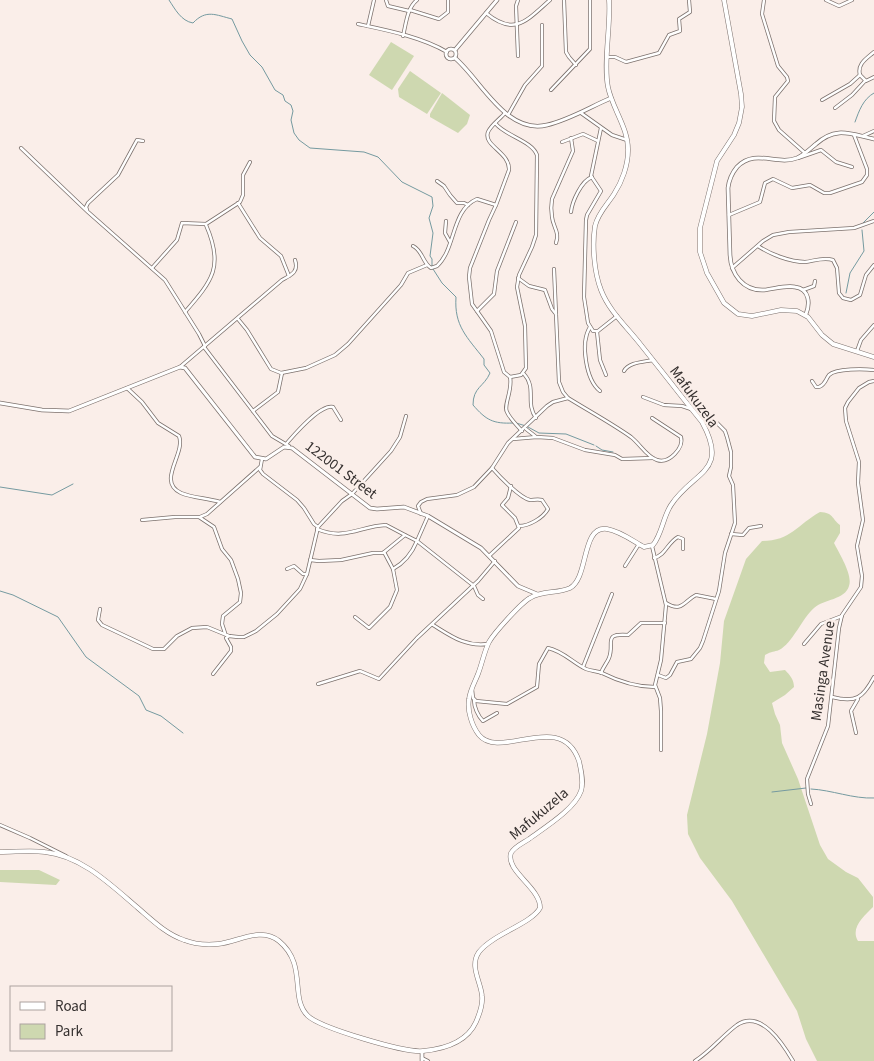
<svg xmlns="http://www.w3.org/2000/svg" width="874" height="1061" viewBox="0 0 874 1061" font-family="'Source Sans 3',sans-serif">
	<rect width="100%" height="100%" fill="#faeee9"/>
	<g fill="#ced8b0">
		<path d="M391,42L414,56L392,90L369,75Z"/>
		<path d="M410,71L441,93L427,114L399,97L398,89Z"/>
		<path d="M442,93L470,115L467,124L458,133L430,117V114Z"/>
		<path d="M820,512C834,513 831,518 840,525V533L834,543C839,553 853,575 849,586C845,600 824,599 814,608C803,617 792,644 779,650C774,652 772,651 765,655L764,663L770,672L785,670C790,675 794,680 794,687L785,695L772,703L775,714L780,725L782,743L798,779L820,845L828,859L846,872L858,878L873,897V907C864,916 850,928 858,941H874V1061H817L806,1039L797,1011L732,901L700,858L688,834L687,815L707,734L720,663L724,621L746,559L762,541C791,541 798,524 820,512Z"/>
		<path d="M0,870H39L60,880L56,885L0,882Z"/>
	</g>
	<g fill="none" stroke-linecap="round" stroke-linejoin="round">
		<g stroke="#759aa0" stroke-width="1">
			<path d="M169,0C175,9 181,21 193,23C206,9 216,15 232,19L242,41L250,55L262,67L275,90L283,95L285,101L291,105L293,111L291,120L294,133L299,140L310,148L364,152L378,157L402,182L432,197L433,206L429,218L433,233L430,256L432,259V267"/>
			<path d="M855,122C859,111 863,99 874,93"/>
			<path d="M863,223L874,212"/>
			<path d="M433,269L442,283L456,297C454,326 467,337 484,359V365L490,373C484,387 473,387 473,405C486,420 493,424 513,423"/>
			<path d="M846,293L850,273L864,251L862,230"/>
			<path d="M516,423L526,426"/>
			<path d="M528,427L539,433L566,434L594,445"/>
			<path d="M596,446L602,450L613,452"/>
			<path d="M0,487L52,495L73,484"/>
			<path d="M0,591L13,595L58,617L86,657L139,696L146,710L161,716L183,733"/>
			<path d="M811,789C832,790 853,799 874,798"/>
			<path d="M772,792L806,788"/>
		</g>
		<defs>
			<g id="minor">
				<path d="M386,0L388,6L409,11"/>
				<path d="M518,0L516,6L518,56"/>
				<path d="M564,0L566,52L569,57L576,65"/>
				<path d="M764,0L762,14L778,66L787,77L788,81L775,97L774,121L779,130L805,153"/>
				<path d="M826,0L839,6L852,0"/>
				<path d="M410,10L439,19L448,12V0"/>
				<path d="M486,13C515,37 527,20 550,0"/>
				<path d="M358,24C386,30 422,37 447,52"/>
				<path d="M368,26L374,0"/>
				<path d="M403,36C406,24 407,8 417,0"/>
				<path d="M608,57H615L626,62L659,53L669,35L680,31L679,19L690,12L689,0"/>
				<path d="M860,75C857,64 866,59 874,52"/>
				<path d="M860,75L866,81L874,77"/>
				<path d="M551,90L590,49V0"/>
				<path d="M822,100L850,84L860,75"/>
				<path d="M835,108L852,95L865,81"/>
				<path d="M581,113L612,135L627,140"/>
				<path d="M508,115L525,85L542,66V25"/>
				<path d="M496,124C506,136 532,141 537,155L536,235L532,247L519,275L517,287L525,326L526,368L521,375L510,377L504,372L491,331L472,304L469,277L470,268L489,220L496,205L509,170C510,152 483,146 488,132C491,125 500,119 505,113"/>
				<path d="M601,128L591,176L601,191L587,215L586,220L584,297L588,323L593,331H598L617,316"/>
				<path d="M863,136L874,131"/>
				<path d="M562,142L583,134L598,141"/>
				<path d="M21,148L88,212L165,280L199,334L205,346"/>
				<path d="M798,158L821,150L836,162L852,167"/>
				<path d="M437,181L444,186L450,195L457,203H464L468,205"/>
				<path d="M238,203L260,238L281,256L289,276"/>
				<path d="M87,210L86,207L88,203L118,175L137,140L143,141"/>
				<path d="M571,212C572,202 581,181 592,177"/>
				<path d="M729,215L760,202L765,183L773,179L792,188L810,185L824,193H830L862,182L867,175V169L854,135"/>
				<path d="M446,221L445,233L450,242"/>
				<path d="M556,243C560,232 553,227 552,217C551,211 551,205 552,199L573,151L571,138"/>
				<path d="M413,246C423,251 422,262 431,268L437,266C456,249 451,210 477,199L496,205"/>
				<path d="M758,246C770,254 790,262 805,262C814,261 823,257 833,260L837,268L839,293L843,298L851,300L860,295L866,275L874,265"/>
				<path d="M152,268L177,240L182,223L206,224L240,202L243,195V175L250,162"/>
				<path d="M732,268L763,241L773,235L789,232L854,228L874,221"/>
				<path d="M554,269L559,382L563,392L568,398C589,411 611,423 631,437C640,444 647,457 657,460C669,464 684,448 681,437L652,418"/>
				<path d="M518,278L529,286L545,290L552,309L556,314"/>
				<path d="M803,290L814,286L815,281"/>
				<path d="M477,311L494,294L497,271L516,222"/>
				<path d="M185,312C213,280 224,266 206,225"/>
				<path d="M238,319L247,330L271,369L281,373L306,368L335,355L348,344L401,285L408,273L427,265"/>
				<path d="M590,327C580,343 586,380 600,391"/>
				<path d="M597,332L600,360L606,375"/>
				<path d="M204,347L272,436L289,446"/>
				<path d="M857,351L861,340L874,325"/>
				<path d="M180,367L282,280C291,275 299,272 295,260"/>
				<path d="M624,371C629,362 644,362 653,360"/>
				<path d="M524,374C537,388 525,403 536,418"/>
				<path d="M510,377C513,390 503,406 507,412C510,419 517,425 522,431"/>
				<path d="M812,381L816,387H819C826,384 825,380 829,375C836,368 865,369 874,370"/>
				<path d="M127,388L142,402L158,423L179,436C186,454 156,481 181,493C193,498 207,498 220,502"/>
				<path d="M643,397L664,405L682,406L691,409"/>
				<path d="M253,411L278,392L282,373"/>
				<path d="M526,429L535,436"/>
				<path d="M513,439L537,437L553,438L585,450L615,455L622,459L653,458"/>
				<path d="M286,444C294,435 320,404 333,407L341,420"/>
				<path d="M262,459L260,470L263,474L297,500L304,508L314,524L318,527"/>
				<path d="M492,468C499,476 520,498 530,500C534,500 538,499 542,500L548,509C543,518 529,526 519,526"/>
				<path d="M421,514L418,506L421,502L427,499L457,495L474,487L492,468L508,443L547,406L553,402L568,398"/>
				<path d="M428,516L417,541L474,586L478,595L483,599"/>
				<path d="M200,517L207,514L260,467"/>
				<path d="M142,520L175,517H199L214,527L222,549L231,560L238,579L241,593L240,602L223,616L222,624L225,633"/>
				<path d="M317,529C345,541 360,526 386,525L405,535"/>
				<path d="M731,534L743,535L749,528L761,526"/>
				<path d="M652,546L666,605L661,660L655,685L660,698L661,711V750"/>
				<path d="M490,555L519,528L515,518L502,505L508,498L511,486"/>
				<path d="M654,558C666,555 667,543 678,537L683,539V549"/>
				<path d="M310,560L319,561L341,560L373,553H383L405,535L417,541C412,553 404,563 393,569"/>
				<path d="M625,566L639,544"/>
				<path d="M287,569L294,566L303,574H307"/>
				<path d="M666,603C682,613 684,601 696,595L716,599"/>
				<path d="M100,609L98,620L102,625L153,649H164L177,636L192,628L207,627L229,636L238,637H244L256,631L277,614L300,589L307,574L318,527L342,501L352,494L391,451L400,437L406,416"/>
				<path d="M355,617L369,628L390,607L397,590L393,569L384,552"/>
				<path d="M433,625C451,636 465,647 488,644"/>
				<path d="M804,644L821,624L842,616"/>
				<path d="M583,667L612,594"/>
				<path d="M601,673C603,667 607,663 609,658C615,643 602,633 628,635L641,623H665"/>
				<path d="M213,674L231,651V647L226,638L229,636"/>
				<path d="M658,675L666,678L670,675L677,662L691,659L700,648L703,641L719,591L725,553L735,523L733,485L729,476L731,467V452L727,437L725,431L717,423L706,421L702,422"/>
				<path d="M318,684L360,671L379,679L417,638L478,581L495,561"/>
				<path d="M472,689L473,698L476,701L507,704L537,687L539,664L548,648C563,651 573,663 586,669C591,671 597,671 602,673C618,681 636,687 655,687"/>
				<path d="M832,697C856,703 863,698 874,677"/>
				<path d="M474,700C474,707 478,716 483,721L497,713"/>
				<path d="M856,733L851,711L858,699"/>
				<path d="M811,804L808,794L807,779L828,726L839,628L842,615L861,587L862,576L857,546L863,520L858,483L859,462L846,421L845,408L848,402L859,388L869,382L874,381"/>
				<path d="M0,825L30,838L66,856"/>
				<path d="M422,1058L428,1061"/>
				<path d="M695,1061C712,1050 722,1036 737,1025C761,1009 783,1044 793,1061"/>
			</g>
			<g id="tertiary">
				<circle cx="451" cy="54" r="5"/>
				<path d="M455,50L497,0"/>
				<path d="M455,58C481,80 506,135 547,125C569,120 590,107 611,98"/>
				<path d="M806,314C810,304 810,289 795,287C786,285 774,289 764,290C743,291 731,274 730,255L728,188C729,180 732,173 737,167C755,148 777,166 797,158C804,155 810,149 816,144C836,126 850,134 874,139"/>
				<path d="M0,403L42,410L69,411L180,367L185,368L255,457L266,459L284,447L292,448L370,508L377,509L404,507L428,516L481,548L518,586L537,594"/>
				<path d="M422,1052V1061"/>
			</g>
			<g id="secondary">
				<path d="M724,0L741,94L742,107L739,123L734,135L717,161L700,228V252L707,273L724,303L738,314L752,316L781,310L797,311L808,317L822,335L833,344L874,357"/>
				<path d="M0,852C15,852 31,850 45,852C82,856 111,885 138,908C152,920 166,934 184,940C194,944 207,945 218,944C238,942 261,926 279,941C308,965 289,998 308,1016C321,1028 405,1053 423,1051C444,1049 467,1042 476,1022C480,1013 483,1005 482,996C481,982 469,966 479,952C493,934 531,924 540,908C541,888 505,871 511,853C514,847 523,843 529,839C544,828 575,809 581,791C584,782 581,770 579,761C561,709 500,761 479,735C472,726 467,711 469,699C470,690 475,682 478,674C482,664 484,652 489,642C494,633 521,603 530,598C542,590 557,594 570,588C589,578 581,525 607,529C620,531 633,541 644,547L653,545C662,534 663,517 671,505C693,471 730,473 702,422C681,396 661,370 641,345C627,327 609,311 601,290C594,272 592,245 595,226C598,213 607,205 614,194C622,182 628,165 628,151C629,129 612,108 608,87C603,62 611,27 609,0"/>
			</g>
		</defs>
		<use href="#minor" stroke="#7c716d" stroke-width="4"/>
		<use href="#tertiary" stroke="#7c716d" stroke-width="4.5"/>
		<use href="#secondary" stroke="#7c716d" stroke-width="5"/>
		<use href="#minor" stroke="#fff" stroke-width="2.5"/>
		<use href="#tertiary" stroke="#fff" stroke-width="3"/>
		<use href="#secondary" stroke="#fff" stroke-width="4"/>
	</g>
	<g text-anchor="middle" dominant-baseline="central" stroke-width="5" stroke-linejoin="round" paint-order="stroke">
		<g font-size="15" fill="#35302f" stroke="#faeee9">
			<text transform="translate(694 397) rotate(54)">Mafukuzela</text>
			<text transform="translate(341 470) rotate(37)">122001 Street</text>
			<text transform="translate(823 671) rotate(-82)">Masinga Avenue</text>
			<text transform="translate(539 814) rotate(-40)">Mafukuzela</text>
		</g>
	</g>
	<rect x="10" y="986" width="162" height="65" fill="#faeee9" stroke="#aba29f"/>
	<rect x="20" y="1002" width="25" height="8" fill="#ffffff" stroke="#aba29f"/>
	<text x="55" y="1011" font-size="15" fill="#35302f">Road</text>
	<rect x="20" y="1024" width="25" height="15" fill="#ced8b0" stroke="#aba29f"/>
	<text x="55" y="1036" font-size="15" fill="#35302f">Park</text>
</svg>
